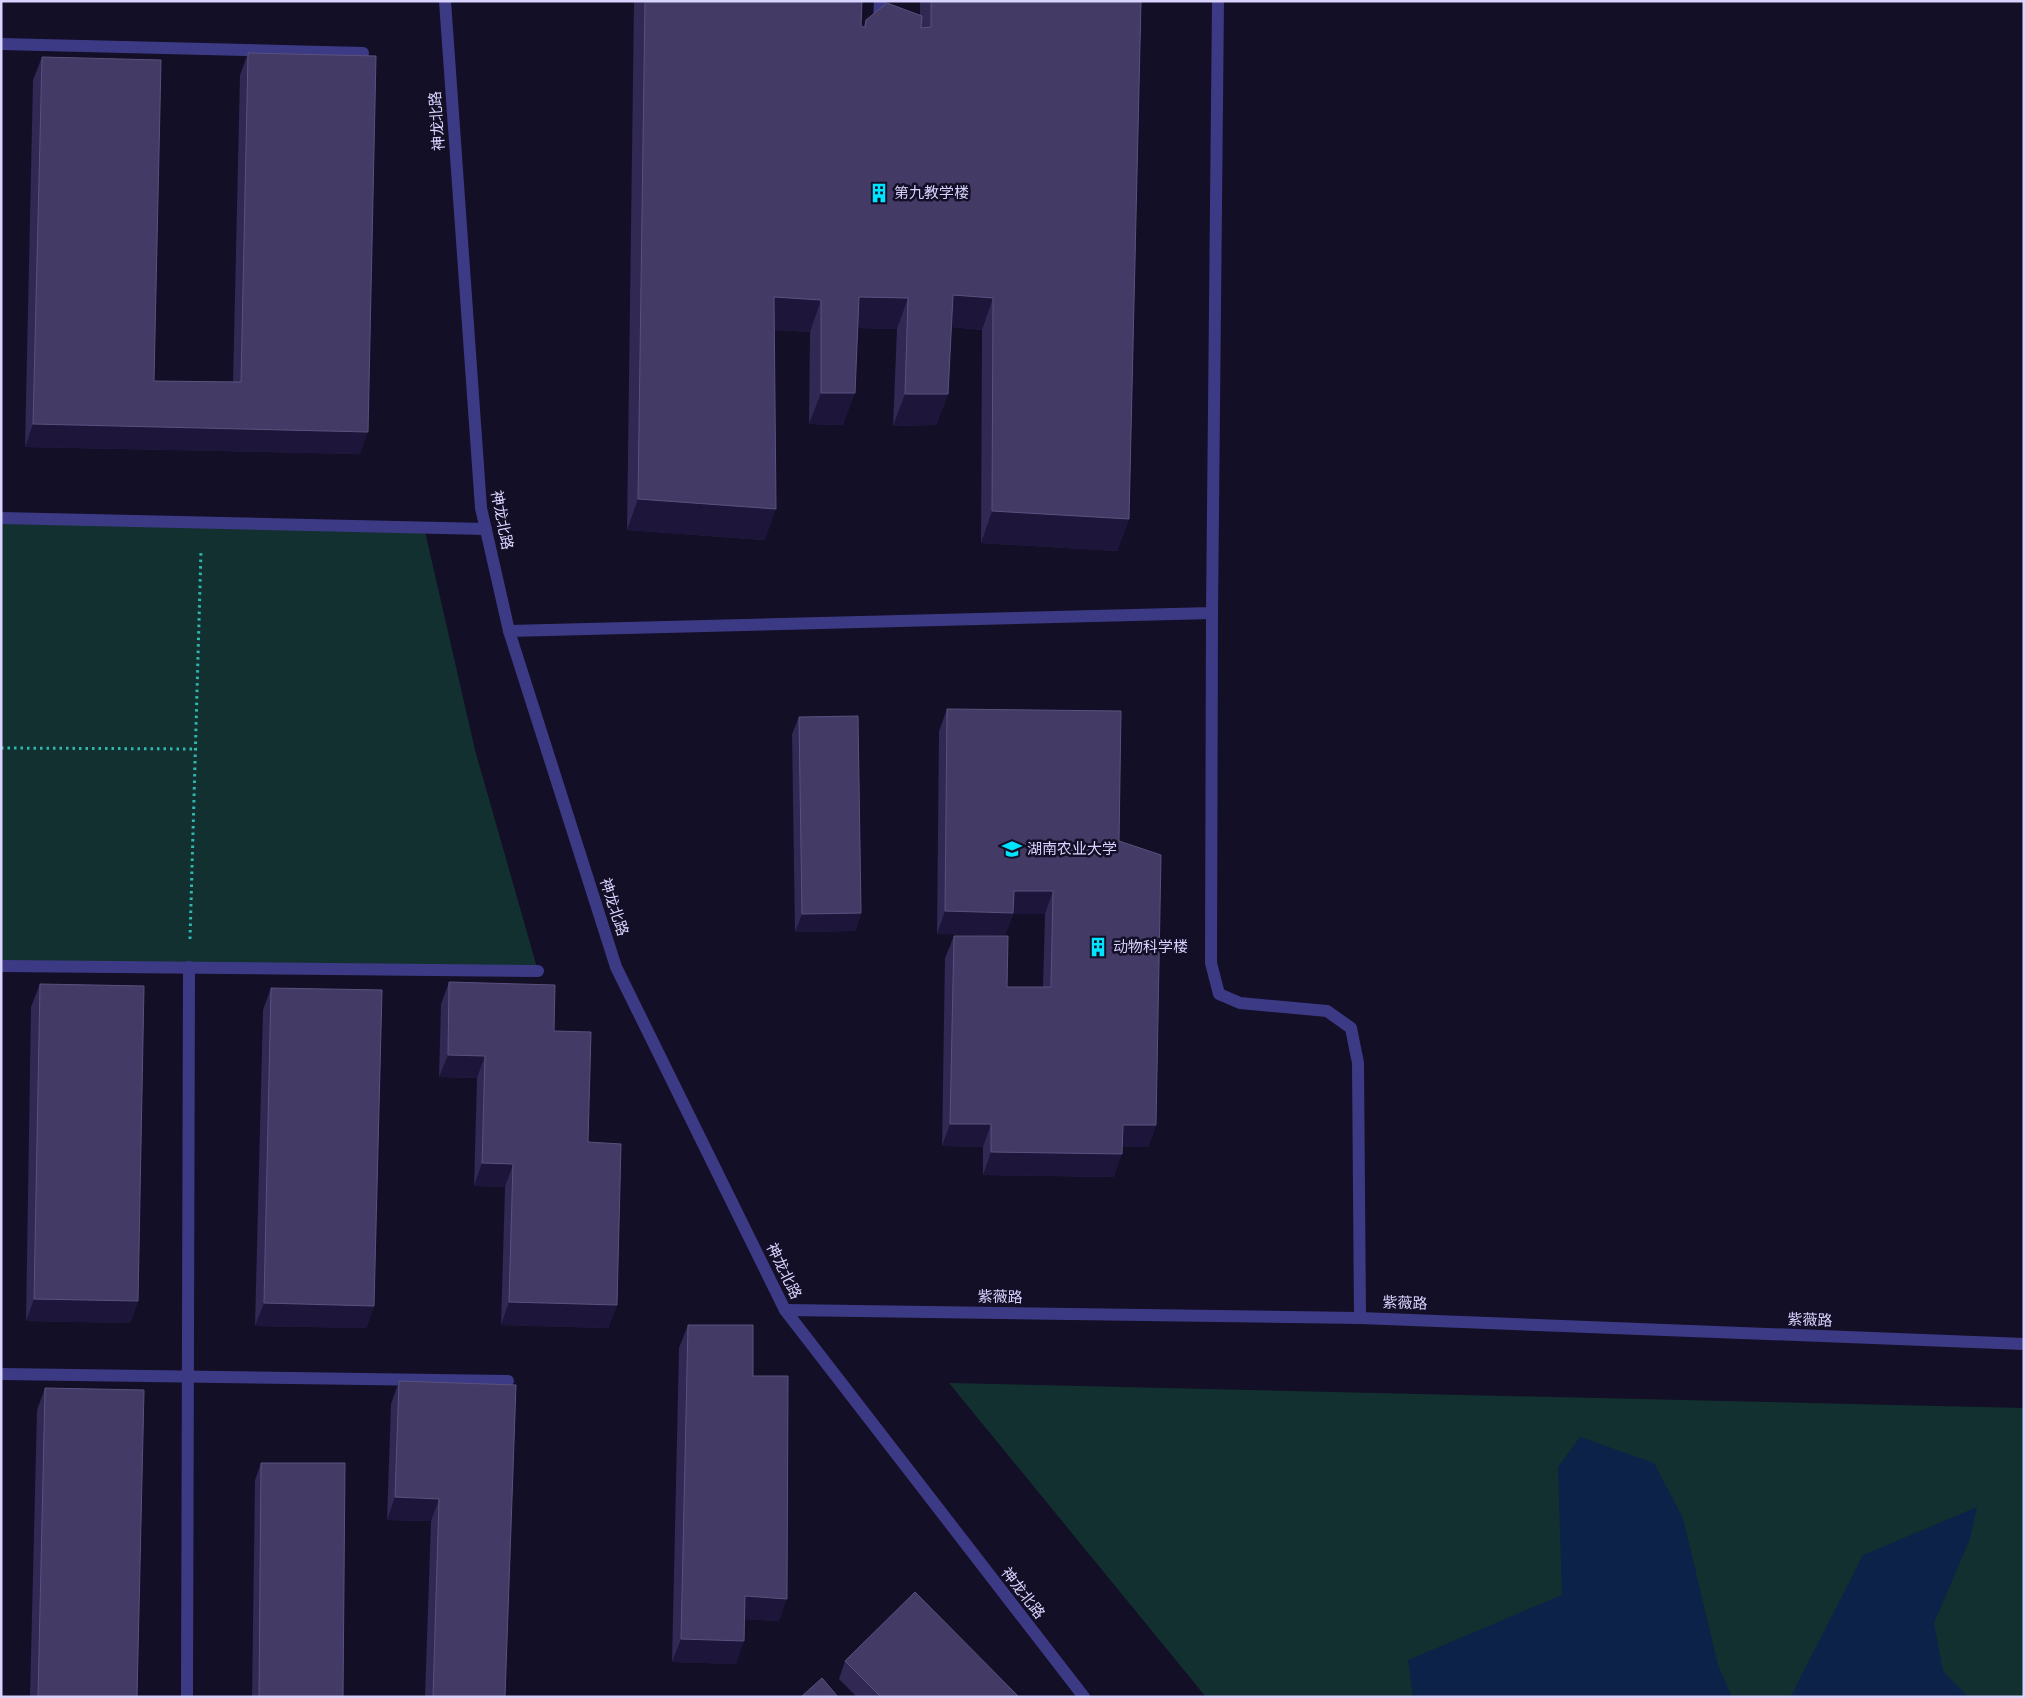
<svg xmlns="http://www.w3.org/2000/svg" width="2025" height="1698" viewBox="0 0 2025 1698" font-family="'DM Sans','Noto Sans SC',sans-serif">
	<rect width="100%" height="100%" fill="#130f26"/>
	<g fill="#12302f">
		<path d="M1,518L424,527L475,750L538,971L1,966Z"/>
		<path d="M949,1383L2024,1408V1697H1206Z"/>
	</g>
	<g fill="#0c2248">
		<path d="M1580,1437L1654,1463L1683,1518L1718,1665L1732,1697H1413L1408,1660L1562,1595L1558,1467Z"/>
		<path d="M1977,1507L1970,1539L1934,1623L1943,1671L1968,1697H1787L1791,1696L1863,1555Z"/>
	</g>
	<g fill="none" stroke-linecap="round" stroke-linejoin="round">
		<g stroke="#2fb8b0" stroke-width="3" stroke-dasharray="2.5 4" stroke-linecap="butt">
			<path d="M1,748L197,749"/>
			<path d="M190,939L201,551"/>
		</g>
		<g stroke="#3d3a85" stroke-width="12">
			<path d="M445,1L481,508L509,631L616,967L785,1310L1084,1697"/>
			<path d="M879,20L880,1"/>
			<path d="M1,44L363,53"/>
			<path d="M1,518L486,529"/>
			<path d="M1212,613L1211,963L1219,994L1240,1003L1327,1011L1351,1028L1358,1063L1360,1318"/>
			<path d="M509,631L1212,613L1218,1"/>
			<path d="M1,966L538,971"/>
			<path d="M785,1310L1360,1318L2024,1344"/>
			<path d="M1,1374L508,1381"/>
			<path d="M187,1697L189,967"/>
		</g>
	</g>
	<g fill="#312854">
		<path d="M634,1H862L861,26L863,27L866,20L920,15V1H1141L1129,519L1117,551L981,543L982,330L951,327L948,394L936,425L893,426L897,329L858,328L843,425L809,424L810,332L774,330L765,540L627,530Z"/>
		<path d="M248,53L360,454L25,447L33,80L42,57L154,381L233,382L240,75Z"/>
		<path d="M947,709L1119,841L1156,1125L1148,1147H1122L1114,1177L983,1175V1147L942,1146L945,958L954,936L1007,987H1043L1045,914H1013L1005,935L937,934L939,731Z"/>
		<path d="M799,717L861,913L855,931L795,932L792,734Z"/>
		<path d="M449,982L554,1031L588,1142L617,1305L608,1328L501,1325L505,1187L474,1186L477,1078L439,1077L441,1004Z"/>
		<path d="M40,984L138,1301L130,1323L26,1321L31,1007Z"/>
		<path d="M271,988L374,1306L366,1328L255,1326L263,1010Z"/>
		<path d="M688,1325L753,1376L779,1621L745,1619L736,1664L672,1662L679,1348Z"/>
		<path d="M399,1381L505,1697H425L431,1521L387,1520L391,1404Z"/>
		<path d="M45,1388L137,1697H30L37,1410Z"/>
		<path d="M261,1463L343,1697H252L255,1480Z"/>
		<path d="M845,1661L1019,1697H857L839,1679Z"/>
	</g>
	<g fill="#1d163a">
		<path d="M953,295L993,298L982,330L941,326Z"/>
		<path d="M774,297L821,300L810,332L762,329Z"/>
		<path d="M859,297L908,298L897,329L848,328Z"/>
		<path d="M821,393H855L843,425L809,424Z"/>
		<path d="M905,394H948L936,425L893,426Z"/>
		<path d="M33,424L368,432L360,454L25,447Z"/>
		<path d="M638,499L776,509L765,540L627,530Z"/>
		<path d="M992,511L1129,519L1117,551L981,543Z"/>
		<path d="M1014,891H1053L1045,914H1013L1005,935L937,934L945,911Z"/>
		<path d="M861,913L855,931L795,932L802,914Z"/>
		<path d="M448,1055L485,1056L477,1078L439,1077Z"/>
		<path d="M950,1124H991L983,1147L942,1146Z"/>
		<path d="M1123,1125H1156L1148,1147H1114Z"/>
		<path d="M991,1152L1122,1154L1114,1177L983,1175Z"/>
		<path d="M482,1163L513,1164L505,1187L474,1186Z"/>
		<path d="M34,1299L138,1301L130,1323L26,1321Z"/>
		<path d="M509,1302L617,1305L608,1328L501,1325Z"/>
		<path d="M264,1303L374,1306L366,1328L255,1326Z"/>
		<path d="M395,1497L439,1499L431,1521L387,1520Z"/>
		<path d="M745,1596L787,1599L779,1621L737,1619Z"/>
		<path d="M681,1639L744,1641L736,1664L672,1662Z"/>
	</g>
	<g fill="#433a66" stroke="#5a527e">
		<path d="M645,1H862L861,26L865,28L866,20L887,3L922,16L921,28L931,27V1H1141L1129,519L992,511L993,298L953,295L948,394H905L908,298L859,297L855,393H821V300L774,297L776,509L638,499Z"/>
		<path d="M248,53L376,56L368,432L33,424L42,57L161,60L154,381L241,382Z"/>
		<path d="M947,709L1121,711L1119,841L1161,855L1156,1125H1123L1122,1154L991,1152V1124H950L954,936H1008L1007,987H1051L1053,891H1014L1013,913L945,911Z"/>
		<path d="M858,716L861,913L802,914L799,717Z"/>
		<path d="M449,982L555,985L554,1031L591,1032L588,1142L621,1144L617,1305L509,1302L513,1164L482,1163L485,1056L448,1055Z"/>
		<path d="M40,984L144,986L138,1301L34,1299Z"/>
		<path d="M271,988L382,990L374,1306L264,1303Z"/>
		<path d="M688,1325H753V1376H788L787,1599L745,1596L744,1641L681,1639Z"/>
		<path d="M399,1381L516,1385L505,1697H433L439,1499L395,1497Z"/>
		<path d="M45,1388L144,1390L137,1697H38Z"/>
		<path d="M261,1463H345L343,1697H259Z"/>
		<path d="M915,1592L1019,1697H881L845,1661Z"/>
		<path d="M822,1678L838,1697H801Z"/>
	</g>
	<defs>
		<symbol id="building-bare" viewBox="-9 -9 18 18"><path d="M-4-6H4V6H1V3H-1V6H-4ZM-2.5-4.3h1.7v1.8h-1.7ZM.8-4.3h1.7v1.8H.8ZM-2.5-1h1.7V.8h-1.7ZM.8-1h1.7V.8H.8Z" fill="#00e5ff" stroke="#130f26" stroke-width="2.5" paint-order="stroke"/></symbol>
		<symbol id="university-bare" viewBox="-9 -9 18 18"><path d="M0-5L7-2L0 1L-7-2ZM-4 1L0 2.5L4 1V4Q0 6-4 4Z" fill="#00e5ff" stroke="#130f26" stroke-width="2.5" paint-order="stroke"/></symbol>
	</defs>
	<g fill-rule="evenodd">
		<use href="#building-bare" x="865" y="179" width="28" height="28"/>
		<use href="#university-bare" x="998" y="835" width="28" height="28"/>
		<use href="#building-bare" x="1084" y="933" width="28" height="28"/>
	</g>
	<g text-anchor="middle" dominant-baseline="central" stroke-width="5" stroke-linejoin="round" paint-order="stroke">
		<g font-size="15" fill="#d9d4ff" stroke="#130f26">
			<text transform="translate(437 121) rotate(-94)">神龙北路</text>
			<text transform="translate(502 520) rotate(79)">神龙北路</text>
			<text transform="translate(614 907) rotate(72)">神龙北路</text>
			<text transform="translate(784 1271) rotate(64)">神龙北路</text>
			<text transform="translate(1000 1297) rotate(1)">紫薇路</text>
			<text transform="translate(1405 1303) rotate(2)">紫薇路</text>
			<text transform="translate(1810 1320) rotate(2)">紫薇路</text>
			<text transform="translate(1023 1593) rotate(52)">神龙北路</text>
		</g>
		<g font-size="15" fill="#d9d4ff" stroke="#130f26" text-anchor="start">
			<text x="894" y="193">第九教学楼</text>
			<text x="1027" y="849">湖南农业大学</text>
			<text x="1113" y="947">动物科学楼</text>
		</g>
	</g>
	<rect width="2025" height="1698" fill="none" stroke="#d9d4ff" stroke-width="5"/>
</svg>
